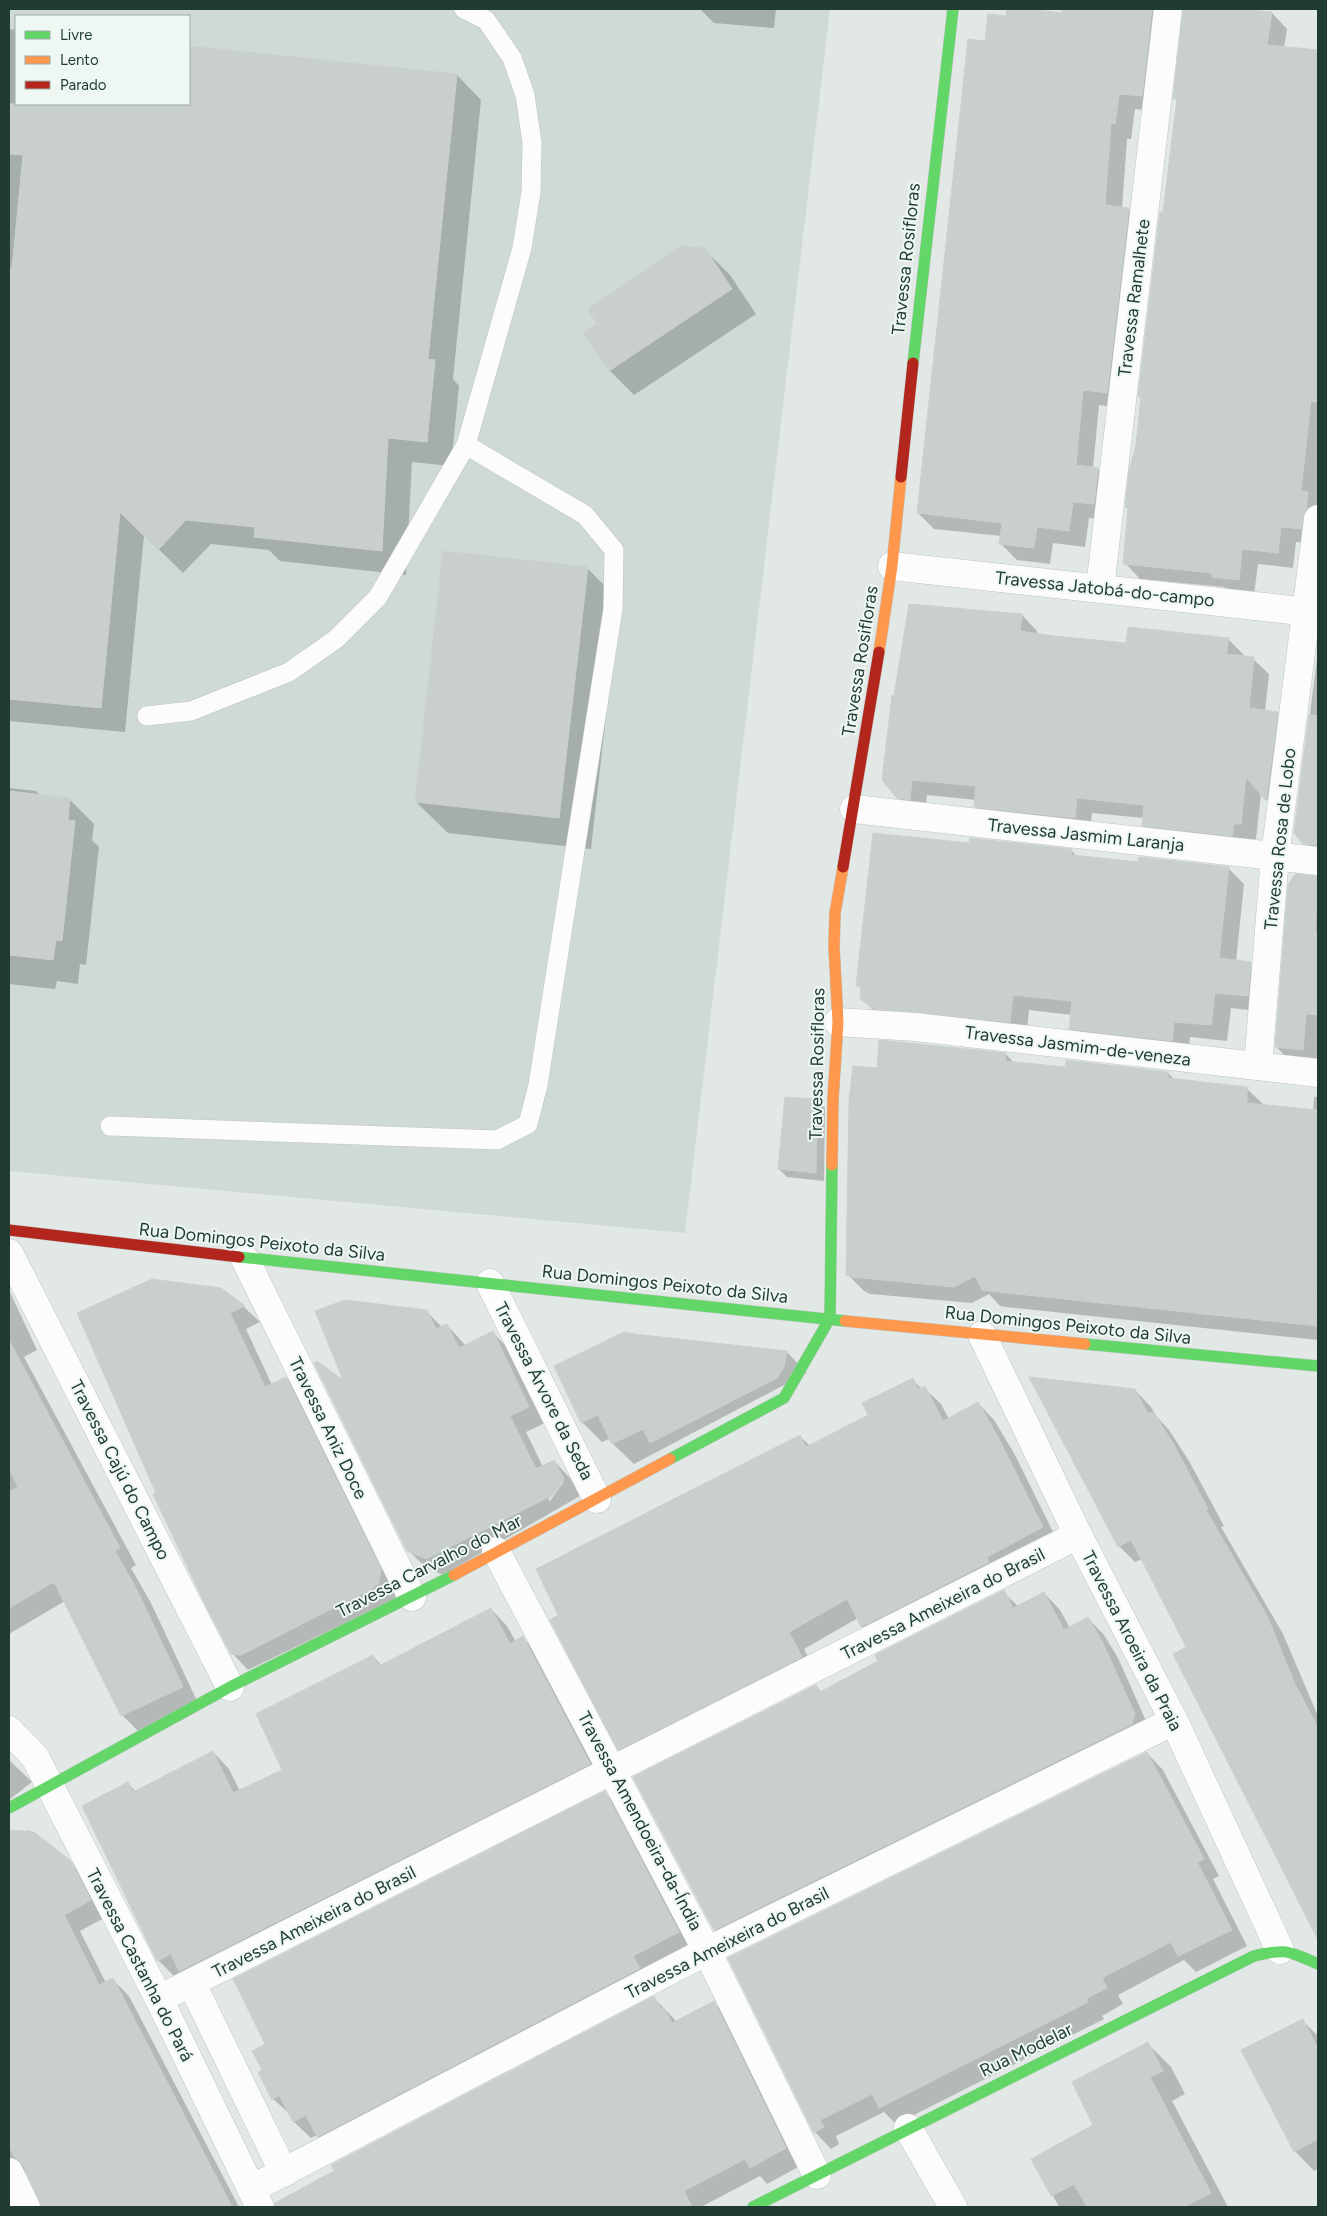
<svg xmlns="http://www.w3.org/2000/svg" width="1327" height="2216" viewBox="0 0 1327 2216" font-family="Figtree,sans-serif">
	<rect width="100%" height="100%" fill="#e2e8e5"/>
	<path fill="#cfdad5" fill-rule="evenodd" d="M9,9H830L685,1233L9,1171ZM16,16H189V104H16Z"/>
	<g fill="#0003" fill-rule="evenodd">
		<path d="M700,9H776L774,28L714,23Z"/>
		<path d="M1008,9L1063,14V9H1163L1158,111L1135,109L1131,139H1127L1122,209H1128L1145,226L1123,408L1099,405L1093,468L1098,469L1114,485L1110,520L1089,518L1085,547L1053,543L1050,564L1017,560L1001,544V536L934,529L918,513L986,43L1007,17Z"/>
		<path d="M1192,9H1221L1272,13L1287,29L1284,48L1318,51V536L1316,544L1296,542L1293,568L1258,564L1254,595L1229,592L1224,587L1140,579L1125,563L1130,510L1127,507L1137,445L1142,399L1140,396L1178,102L1175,98L1184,15Z"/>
		<path d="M9,29L16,30V104H189V48L457,75L481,100L453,379L459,386L451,466L412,462L406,575L280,561L269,550L211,544L183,573L144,535L125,732L9,721Z"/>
		<path d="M705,250L730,275L756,314L634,395L610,371L585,334Z"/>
		<path d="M587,568L619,600L591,849L448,833L416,802Z"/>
		<path d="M910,605L1022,615L1037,631V635L1127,645L1228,639L1244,655L1243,657L1253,659L1269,674L1265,712L1277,713L1293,728L1282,814L1261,793L1256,839H1249L1247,851L1159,841L1143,825L1144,818L1092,813L1090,833L990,822L975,806L976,800L927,795L925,814L914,813L898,797L895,697Z"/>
		<path d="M1318,650V857L1295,832Z"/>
		<path d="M9,788L36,791L41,796L69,799L94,824L92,840L99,847L86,965L80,964L78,984L57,981L55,989L9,984Z"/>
		<path d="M970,844L1071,850L1077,857L1139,863L1228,868L1244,884L1236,962L1250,964L1266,980L1264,1012L1231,1008L1227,1041L1190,1037L1188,1056L1086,1044L1070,1028L1072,1015L1029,1010L1026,1038L878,1015L862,999V990L858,986Z"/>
		<path d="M1318,877V1066L1293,1063L1276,1047L1316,878Z"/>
		<path d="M1006,1054L1014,1063L1066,1068L1168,1073L1175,1080L1247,1089L1264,1105L1313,1111L1314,1097H1318V1340L1006,1307L1000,1306L989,1294L972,1303L870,1294L864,1291L847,1274L878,1069Z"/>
		<path d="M817,1100L825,1108L824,1181L787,1177L779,1169Z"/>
		<path d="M221,1289L244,1307L260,1322L246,1329L272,1385L286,1378L302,1394L396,1586L395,1599L248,1670L232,1653L157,1494Z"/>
		<path d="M9,1290L37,1350L24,1357L136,1565L131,1568L151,1603L198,1703L139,1732L122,1715L65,1601L9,1634V1573L26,1563V1524L9,1489Z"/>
		<path d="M426,1311L442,1327L447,1325L466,1346L493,1333L509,1349L545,1423L526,1432L543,1467L554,1461L570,1478L580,1496L443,1575L425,1567L408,1550L345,1384ZM561,1481H564L550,1501L548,1500Z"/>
		<path d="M787,1352L807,1373L634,1464L613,1444L611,1438L602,1442L582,1422L556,1367Z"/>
		<path d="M912,1379L922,1389L924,1388L941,1404L949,1419L978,1403L994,1420L1014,1453L1059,1544L878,1643L862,1626L858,1618L804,1649L817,1674L636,1765L619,1749L800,1436L810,1446L870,1416Z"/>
		<path d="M1135,1390L1151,1407L1157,1417L1169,1430L1189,1461L1224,1526L1221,1527L1283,1634L1318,1716V1916L1316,1917L1188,1648L1142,1559L1135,1562L1119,1546Z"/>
		<path d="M1003,1592L1018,1606L1044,1593L1060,1610L1070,1628L1088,1618L1104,1635L1118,1658L1151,1732L731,1946L715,1930L816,1686L822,1692Z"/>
		<path d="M491,1609L507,1626L516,1642L523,1638L539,1654L606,1780L175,1977L158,1960L128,1783L136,1792L213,1752L229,1769L240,1791L283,1770L373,1656L382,1666Z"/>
		<path d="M1147,1753L1163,1770L1219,1876L1213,1879L1247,1946L1196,1972L1184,1960L1118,1995L1123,2004L1102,2016L1104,2019L896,2124L884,2112L836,2136L839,2144L831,2149L815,2132L730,1958Z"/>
		<path d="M9,1760L32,1782L9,1800Z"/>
		<path d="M605,1793L621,1809L695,1949L335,2153L317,2135L311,2138L294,2122L291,2115L273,2099L264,2070L267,2044Z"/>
		<path d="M29,1830L70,1862L87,1879L106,1917L80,1931L106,1983L113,1980L129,1996L239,2207H43L28,2172L18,2174L16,2207H9V1840Z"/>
		<path d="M654,1998L677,2022L714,2003L730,2019L802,2165L767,2184L760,2176L701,2207H277L276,2203Z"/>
		<path d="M1302,2020L1318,2036V2169L1314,2171L1295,2151Z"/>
		<path d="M1148,2044L1171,2067L1185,2094L1172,2101L1228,2207H1059L1033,2159L1095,2125Z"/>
	</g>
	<g fill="#c9cfcc" stroke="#cbd1ce">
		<path d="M1007,9H1029L1062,13V9H1152L1142,96L1119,94L1115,124L1111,123L1105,205L1129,208L1107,393L1083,390L1076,465L1098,468L1094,504L1073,502L1069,531L1037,527L1034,548L999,544L1002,523L917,513L968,39L985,41L988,14L1006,16Z"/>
		<path d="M1183,9H1235L1272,12L1267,45L1318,50V402L1311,401L1301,491L1308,492L1306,510L1301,529L1281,527L1278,553L1242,549L1239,580L1212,577V573L1123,564L1128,508L1125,507L1129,471L1136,445L1141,397H1138L1160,212H1163L1173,131L1177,99H1173Z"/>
		<path d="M189,46L457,74L428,359L435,360L427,442L388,438L382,551L254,537L255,527L186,520L158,550L120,512L101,708L9,699V268H12L23,155L9,154V104H189Z"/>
		<path d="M681,246L705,248L732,289L609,371L583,333L597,324L588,309Z"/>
		<path d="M443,551L588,567L559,818L415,802Z"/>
		<path d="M909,604L1022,614L1020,631L1054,636L1126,643L1128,627L1229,638L1226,654L1254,657L1249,708L1278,712L1266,801L1246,777L1241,824H1234L1232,836L1142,826L1144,805L1077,798L1075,818L974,807L976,786L912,780L910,800L897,798L882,780L892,695L894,696Z"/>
		<path d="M1309,715L1318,716V845L1303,844L1294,833Z"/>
		<path d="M9,791L70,798L68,820L75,821L62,941L56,940L53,960L9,955Z"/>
		<path d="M873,833L969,843L970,838L1072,849L1071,855L1138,862L1139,857L1229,867L1219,958L1251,962L1248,996L1215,993L1211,1025L1174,1022L1172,1041L1069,1029L1072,1001L1013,995L1010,1022L874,1009L860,999L861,987L856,986Z"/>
		<path d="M1295,874L1318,876L1315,933H1318V1015L1306,1014L1303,1050L1275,1047L1288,885Z"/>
		<path d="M879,1040L1006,1053L1005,1061L1065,1067L1066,1060L1168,1072V1078L1247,1087V1103L1318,1110L1317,1326L989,1291L982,1290L975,1276L954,1287L852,1277L846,1275L849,1101L853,1066L877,1068Z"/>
		<path d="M785,1097L817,1099L816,1173L778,1169Z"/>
		<path d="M152,1279L221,1288L245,1306L230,1313L265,1387L286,1377L381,1569L379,1583L371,1589L241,1655L231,1654L203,1600L153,1494L156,1493L77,1313Z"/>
		<path d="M345,1300L427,1310L436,1329L447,1324L459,1348L493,1331L529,1407L510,1416L536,1469L554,1460L564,1479L553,1495L426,1559L407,1551L314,1363L317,1361L343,1380L315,1311Z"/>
		<path d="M624,1332L635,1334L787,1351L784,1367L777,1378L650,1443L643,1429L612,1444L598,1415L581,1423L554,1366Z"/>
		<path d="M9,1340L120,1548L115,1551L135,1586L183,1687L121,1716L54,1582L9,1608V1492L18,1487L9,1468Z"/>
		<path d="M1029,1377L1135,1389L1148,1414L1153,1412L1173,1443L1208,1509L1206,1510L1267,1616L1295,1684L1318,1728V1940L1173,1654L1186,1647L1154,1584L1131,1540L1118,1547Z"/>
		<path d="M913,1378L918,1389L925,1386L943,1421L978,1402L997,1435L1043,1527L987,1557L989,1562L861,1627L847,1599L789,1632L802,1657L618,1750L550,1620L558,1615L536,1569L800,1435L806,1447L868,1415L862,1403Z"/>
		<path d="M1004,1590L1013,1608L1044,1592L1064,1630L1088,1617L1102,1641L1135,1714L1132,1724L714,1930L633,1777L816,1685L820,1692L878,1661L875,1655Z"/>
		<path d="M491,1608L510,1644L523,1636L590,1764L179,1971L171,1954L157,1961L82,1806L128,1782L133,1792L213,1751L233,1793L282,1770L256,1714L373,1655L379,1666Z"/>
		<path d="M1147,1752L1204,1859L1197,1862L1232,1930L1178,1956L1171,1942L1102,1978L1107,1988L1086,1999L1088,2002L879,2108L872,2094L820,2120L824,2127L814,2133L728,1958Z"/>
		<path d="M605,1791L679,1932L633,1956L640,1968L317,2137L306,2115L293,2122L279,2095L272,2100L258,2072L262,2070L252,2051L265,2044L233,1979Z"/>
		<path d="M9,1830L34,1832L71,1861L91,1900L64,1915L99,1985L113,1978L232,2207H41L23,2165L15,2158L9,2146Z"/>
		<path d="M654,1996L661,2009L664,2008L672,2023L714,2001L786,2148L750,2168L745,2159L684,2191L692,2207H275V2203L334,2171L331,2165Z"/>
		<path d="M1303,2019L1318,2049V2139L1294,2152L1241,2050Z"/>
		<path d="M1148,2042L1163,2071L1150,2077L1211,2193L1184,2207H1087L1074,2184L1051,2196L1031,2159L1093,2125L1072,2082Z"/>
	</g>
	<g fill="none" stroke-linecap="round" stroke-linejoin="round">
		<defs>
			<g id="lane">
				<path d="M147,716L191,711L289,672L336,639L378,597L466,445"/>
				<path d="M110,1126L497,1140L528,1124L538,1085L613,609L614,550L585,515L466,445L522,248L531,192L532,143L525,95L512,58L486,20L464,9"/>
			</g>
			<g id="street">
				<path d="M892,566L1318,613"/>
				<path d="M1100,588L1168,9"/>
				<path d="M854,809L1318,861"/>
				<path d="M838,1022L916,1027L1318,1073"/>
				<path d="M1258,1066L1275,856L1318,519"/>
				<path d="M9,1253L230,1687"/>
				<path d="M245,1259L412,1597"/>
				<path d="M490,1283L597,1499"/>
				<path d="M982,1335L1078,1535L1174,1721L1280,1950"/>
				<path d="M496,1551L707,1951L817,2175"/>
				<path d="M9,1730L35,1757L159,1999L260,2207"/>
				<path d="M192,1984L284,2173"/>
				<path d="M159,1999L1078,1535"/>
				<path d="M908,2128L953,2207"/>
				<path d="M9,2172L26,2207"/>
				<path d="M251,2189L707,1951L1174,1721"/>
			</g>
			<g id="fast">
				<path d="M913,363L953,9"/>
				<path d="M239,1257L845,1321"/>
				<path d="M1085,1344L1318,1366"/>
				<path d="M670,1459L784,1398L830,1318L832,1165"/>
				<path d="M9,1808L230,1687L454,1575"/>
				<path d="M753,2207L1254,1956C1287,1948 1288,1951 1318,1964"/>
			</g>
			<g id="slow">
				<path d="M879,652L892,566L901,477"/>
				<path d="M832,1165L833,1099L838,1022L834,947L835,913L843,867"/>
				<path d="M845,1321L1085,1344"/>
				<path d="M454,1575L670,1459"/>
			</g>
			<g id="jam">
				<path d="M901,477L913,363"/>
				<path d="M843,867L879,652"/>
				<path d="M9,1230L239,1257"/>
			</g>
		</defs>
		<use href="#lane" stroke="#bfc5c2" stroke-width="20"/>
		<use href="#street" stroke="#bfc5c2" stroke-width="29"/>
		<use href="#fast" stroke="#bdc6c2" stroke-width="12"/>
		<use href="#slow" stroke="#bdc6c2" stroke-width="12"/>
		<use href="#jam" stroke="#bdc6c2" stroke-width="12"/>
		<use href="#lane" stroke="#fbfcfb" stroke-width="19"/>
		<use href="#street" stroke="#fbfcfb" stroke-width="28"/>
		<use href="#fast" stroke="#63d668" stroke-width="11"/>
		<use href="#slow" stroke="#ff974d" stroke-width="11"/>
		<use href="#jam" stroke="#b3261e" stroke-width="11"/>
	</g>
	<g text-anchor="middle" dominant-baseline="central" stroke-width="4" stroke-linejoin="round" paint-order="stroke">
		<g font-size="18" fill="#1f3b34" stroke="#eff7f3">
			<text transform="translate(906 259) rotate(-84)">Travessa Rosifloras</text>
			<text transform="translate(1134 298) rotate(-83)">Travessa Ramalhete</text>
			<text transform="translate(1105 589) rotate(6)">Travessa Jatobá-do-campo</text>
			<text transform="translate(860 661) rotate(-81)">Travessa Rosifloras</text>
			<text transform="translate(1086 835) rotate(6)">Travessa Jasmim Laranja</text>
			<text transform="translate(1280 839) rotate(-84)">Travessa Rosa de Lobo</text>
			<text transform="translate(1078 1046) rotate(7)">Travessa Jasmim-de-veneza</text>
			<text transform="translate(817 1064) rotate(-89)">Travessa Rosifloras</text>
			<text transform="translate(262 1242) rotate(6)">Rua Domingos Peixoto da Silva</text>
			<text transform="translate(665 1284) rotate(6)">Rua Domingos Peixoto da Silva</text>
			<text transform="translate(1068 1325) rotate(6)">Rua Domingos Peixoto da Silva</text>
			<text transform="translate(544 1391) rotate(63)">Travessa Árvore da Seda</text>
			<text transform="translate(328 1428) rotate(64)">Travessa Aniz Doce</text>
			<text transform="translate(120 1470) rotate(63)">Travessa Cajú do Campo</text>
			<text transform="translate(429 1566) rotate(-27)">Travessa Carvalho do Mar</text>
			<text transform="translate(943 1604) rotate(-27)">Travessa Ameixeira do Brasil</text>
			<text transform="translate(1132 1641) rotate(63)">Travessa Aroeira da Praia</text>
			<text transform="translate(640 1821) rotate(62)">Travessa Amendoeira-da-Índia</text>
			<text transform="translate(314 1922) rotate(-27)">Travessa Ameixeira do Brasil</text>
			<text transform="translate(727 1943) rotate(-27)">Travessa Ameixeira do Brasil</text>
			<text transform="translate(140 1965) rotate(63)">Travessa Castanha do Pará</text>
			<text transform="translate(1026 2050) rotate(-26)">Rua Modelar</text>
		</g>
	</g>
	<rect width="1327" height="2216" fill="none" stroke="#1f3b34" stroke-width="20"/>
	<rect x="15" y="15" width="175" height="90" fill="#eff7f3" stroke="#9caca7"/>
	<rect x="25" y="31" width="25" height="8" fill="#63d668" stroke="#9caca7"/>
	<text x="60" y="40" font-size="15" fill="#1f3b34">Livre</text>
	<rect x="25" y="56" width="25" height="8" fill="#ff974d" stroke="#9caca7"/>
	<text x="60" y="65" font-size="15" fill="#1f3b34">Lento</text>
	<rect x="25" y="81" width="25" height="8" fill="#b3261e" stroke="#9caca7"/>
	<text x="60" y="90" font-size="15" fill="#1f3b34">Parado</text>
</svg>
